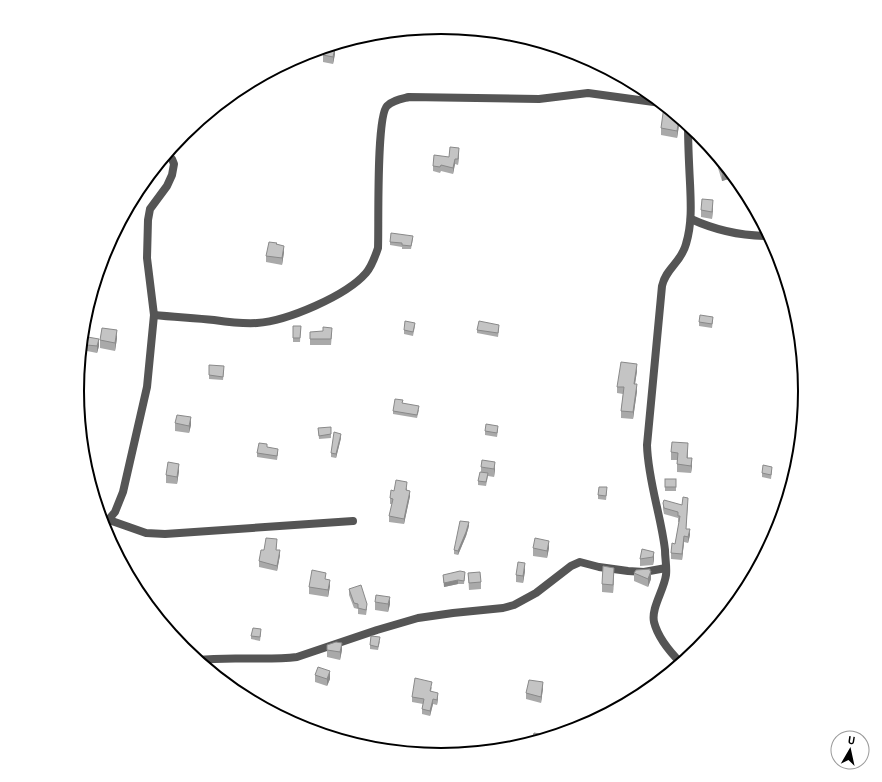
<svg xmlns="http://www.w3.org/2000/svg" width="882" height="782" viewBox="0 0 882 782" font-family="'PT Sans',sans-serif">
	<rect width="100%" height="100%" fill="#fff"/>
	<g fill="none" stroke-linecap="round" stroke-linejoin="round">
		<g stroke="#555" stroke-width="8">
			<path d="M691,219C715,230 743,236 769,236"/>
			<path d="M154,315C174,317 194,318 214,320C228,322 243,324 257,323C287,321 346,296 366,273C372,266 375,257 378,248C379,226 376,117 387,106C393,100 401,99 409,97L539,99L588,93L661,103"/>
			<path d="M109,520L146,533L165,534L353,521"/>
			<path d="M103,526L115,512L123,492L147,387L154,315L147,258L148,220L150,209L167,186L172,175L174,164L172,159L167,154"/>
			<path d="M198,660C231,656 265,661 297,657L377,630L418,618L453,613L503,608L514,605L536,593L571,566L580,562L599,567L628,571L644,572L666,568"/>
			<path d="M681,663C670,652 658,638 654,622C651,608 664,590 666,575C667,567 665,559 665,550C661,515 648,481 647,445L662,286C666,268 681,263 686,244C692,224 691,204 690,183C689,164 688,144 688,125"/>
		</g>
	</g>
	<g fill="#a9a9a9">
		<path d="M335,54L333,64L323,62V55Z"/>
		<path d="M680,119L677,138L661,135V128Z"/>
		<path d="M694,130L699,134L701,137H694Z"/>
		<path d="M459,154L458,165L455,164L453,174L441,171L440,173L433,171V166L449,157Z"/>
		<path d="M718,160L732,174V178L722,181L718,168Z"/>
		<path d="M713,208L712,219L701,217V210Z"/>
		<path d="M413,239L411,249H402V247L390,245V242Z"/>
		<path d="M277,244L284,252L282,265L266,262V256Z"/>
		<path d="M713,320L712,328L699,326V322Z"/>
		<path d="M293,326H301L300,342H293Z"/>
		<path d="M415,326L413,336L404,334V330Z"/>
		<path d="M499,329L498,337L477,333V330Z"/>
		<path d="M310,332L332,334L331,345H310Z"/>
		<path d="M82,336L99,346L97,353L87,351L86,355L81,354Z"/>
		<path d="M117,338L115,351L100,348V340Z"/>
		<path d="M209,365L224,370L223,380L209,379Z"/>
		<path d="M637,371L635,384L637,391L633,419L621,418V411L623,394L617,393V387Z"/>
		<path d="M403,403L419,410L417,418L393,414V411Z"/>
		<path d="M175,423L191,425L189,433L175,431Z"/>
		<path d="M318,428L331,434V438L319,439Z"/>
		<path d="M498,430L497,437L485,435V431Z"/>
		<path d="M341,438L336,458L331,457V453Z"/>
		<path d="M267,447L278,453L277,460L257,457V453Z"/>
		<path d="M688,451V458L692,466L691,473L677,472V460H671V452Z"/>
		<path d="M481,467L495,469L494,477L488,476L486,486L478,485V481L481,472Z"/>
		<path d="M179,471L177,484L166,483V475Z"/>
		<path d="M772,471L771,479L762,477V473Z"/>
		<rect x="665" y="479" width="11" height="12"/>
		<path d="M407,488V490L410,496L404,524L389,522V516L392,504H390V498L394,491Z"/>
		<path d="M607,491L606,500L598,499V495Z"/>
		<path d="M663,503L682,505L688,504L686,529L690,535L688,543L684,542L682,560L671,559V553L675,544L679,522H678V518L664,514L663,509Z"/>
		<path d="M469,526L466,536L458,555L454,554V550Z"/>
		<path d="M277,545L276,550L280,555L277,571L259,567V561L264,550Z"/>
		<path d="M533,548H549L547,558L533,556Z"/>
		<path d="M654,552V559L653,565L640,566V559Z"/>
		<path d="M525,571L523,583L516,582V575Z"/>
		<path d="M650,571L651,579L648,587L634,581V573Z"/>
		<path d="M468,573L481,582V589L469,590Z"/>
		<path d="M443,575L465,576L464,584H458L444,587L443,579Z"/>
		<path d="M614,575L613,593L602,592V584Z"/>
		<path d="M330,586L328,597L309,594V587Z"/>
		<path d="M349,589L367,609L366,615L358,614V609L354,608L349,595Z"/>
		<path d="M375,602L390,604L388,612L375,610Z"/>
		<path d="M261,633L260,641L251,639V636Z"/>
		<path d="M380,641L378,650L370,649V645Z"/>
		<path d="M327,650H342L340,660L327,657Z"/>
		<path d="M315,675L330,679L327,686L315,682Z"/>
		<path d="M432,687L431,691L438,698L437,705L433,704L430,716L422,714V709L423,704L412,702V697Z"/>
		<path d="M543,688L541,703L526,699V693Z"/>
	</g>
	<g fill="#898989">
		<path d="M335,47V54L333,64V57Z"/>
		<path d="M679,118L680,119L677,138V131Z"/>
		<path d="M459,148V154L458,165V159Z"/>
		<path d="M455,159V164L453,174V168Z"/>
		<path d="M729,171L732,174V178L722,181V173Z"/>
		<path d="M713,200V208L712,219V212Z"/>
		<path d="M284,246V252L282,265V258Z"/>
		<path d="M117,330V338L115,351V343Z"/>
		<path d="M99,339V346L97,353V346Z"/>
		<path d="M637,364V371L634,390V384Z"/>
		<path d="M637,384V391L633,419V412Z"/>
		<path d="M191,417V425L189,433V426Z"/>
		<path d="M341,434V438L336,458V454Z"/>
		<path d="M692,458V466L691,473V466Z"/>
		<path d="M495,462V469L494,477V469Z"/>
		<path d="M179,464V471L177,484V477Z"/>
		<path d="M410,491V496L404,524V519Z"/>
		<path d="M469,522V526L466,536L458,555V551Z"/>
		<path d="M690,529V535L688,543V537Z"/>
		<path d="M684,536V542L682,560V554Z"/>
		<path d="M549,541V548L547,558V551Z"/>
		<path d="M280,550V555L277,571V566Z"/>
		<path d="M654,552V559L653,565V557Z"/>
		<path d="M525,563V571L523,583V576Z"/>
		<path d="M614,568V575L613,593V585Z"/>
		<path d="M650,569V575L651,571V579L648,587V579Z"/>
		<path d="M330,580V586L328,597V590Z"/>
		<path d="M458,580V584L444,587V583Z"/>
		<path d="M390,597V604L388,612V604Z"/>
		<path d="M342,643V650L340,660V652Z"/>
		<path d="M330,671V679L327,686V679Z"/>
		<path d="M543,682V688L541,703V697Z"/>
		<path d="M438,693V698L437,705V700Z"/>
		<path d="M433,699V704L430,716V711Z"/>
	</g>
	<g fill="#c4c4c4" stroke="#898989">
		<path d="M331,46L335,47L333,57L323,55L324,48Z"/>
		<path d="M664,106L679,118L677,131L661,128Z"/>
		<path d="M450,147L459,148L458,159H455L453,168L441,165L440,167L433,166L434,155L449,157Z"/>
		<path d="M718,160H720L729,171L722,173Z"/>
		<path d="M702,199L713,200L712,212L701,210Z"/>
		<path d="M391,233L413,236L411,246L402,245V243L390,242Z"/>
		<path d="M269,242L277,243L276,244L284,246L282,258L266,256Z"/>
		<path d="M700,315L713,317L712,324L699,322Z"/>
		<path d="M405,321L415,323L413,332L404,330Z"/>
		<path d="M479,321L499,325L498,333L477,330Z"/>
		<path d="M293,326H301L300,338H293Z"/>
		<path d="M323,327L332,328L331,339H310V332L323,331Z"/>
		<path d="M102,328L117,330L115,343L100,340Z"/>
		<path d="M82,336L99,339L97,346L87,345L86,349L81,348Z"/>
		<path d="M621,362L637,364L634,384H637L633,412L621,411L624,387H617Z"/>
		<path d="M209,365L224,366L223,377L209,375Z"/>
		<path d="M395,399L403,400L402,403L419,406L417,415L393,411Z"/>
		<path d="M177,415L191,417L189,426L175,423Z"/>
		<path d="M486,424L498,426L497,433L485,431Z"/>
		<path d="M331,427V434L319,436L318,428Z"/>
		<path d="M334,432L341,434L336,454L331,453Z"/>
		<path d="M672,442L688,443L687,458H692L691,466L677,464L678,453L671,452Z"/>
		<path d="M259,443L267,444V447L278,449L277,456L257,453Z"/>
		<path d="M482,460L495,462L494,469L481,467Z"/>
		<path d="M168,462L179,464L177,477L166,475Z"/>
		<path d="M763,465L772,467L771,475L762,473Z"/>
		<path d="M480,472L488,473L486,482L478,481Z"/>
		<rect x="665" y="479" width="11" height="8"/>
		<path d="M396,480L407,482L406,490L410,491L404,519L389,516L393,499L390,498L391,490L394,491Z"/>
		<path d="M599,487H607L606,496L598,495Z"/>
		<path d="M683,497L688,498L686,529H690L688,537L684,536L682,554L671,553L672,543L675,544L680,516H678V512L664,508L663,503L664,500L682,505Z"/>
		<path d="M460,521L469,522L466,532L458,551L454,550Z"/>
		<path d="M266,538L277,539L276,550H280L277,566L259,561L261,550H264Z"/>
		<path d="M535,538L549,541L547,551L533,548Z"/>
		<path d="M642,549L654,552L653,557L640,559Z"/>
		<path d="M518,562L525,563L523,576L516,575Z"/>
		<path d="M603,566L614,568L613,585L602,584Z"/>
		<path d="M650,569V571H651L648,579L634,573L636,570Z"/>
		<path d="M312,570L326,573L325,579L330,580L328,590L309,587Z"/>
		<path d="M460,571L465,572L464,581L458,580L444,583L443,575Z"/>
		<path d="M480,572L481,582L469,583L468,573Z"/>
		<path d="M361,585L367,604L366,610L358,608V604L354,603L349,589Z"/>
		<path d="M376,595L390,597L388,604L375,602Z"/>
		<path d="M253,628L261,629L260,637L251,636Z"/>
		<path d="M371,636L380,637L378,647L370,645Z"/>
		<path d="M336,642L342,643L340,652L327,650V645Z"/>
		<path d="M318,667L330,671L327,679L315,675Z"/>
		<path d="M415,678L432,682L430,691L438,693L437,700L433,699L430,711L422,709L424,699L412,697Z"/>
		<path d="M529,680L543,682L541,697L526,693Z"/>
		<path d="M534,733L545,735L544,738L532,742Z"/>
	</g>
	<path d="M0 0H882V782H0ZM84 391a357 357 0 1 1 714 0a357 357 0 1 1-714 0Z" fill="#fff" fill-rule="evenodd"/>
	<path fill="none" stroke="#000" stroke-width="2" d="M84 391a357 357 0 1 1 714 0a357 357 0 1 1-714 0Z"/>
	<g transform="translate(850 750) rotate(9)"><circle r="19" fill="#ffffff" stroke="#999999"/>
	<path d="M0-3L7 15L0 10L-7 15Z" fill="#000000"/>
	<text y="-6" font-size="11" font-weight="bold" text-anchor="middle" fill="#000000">U</text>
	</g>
</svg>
